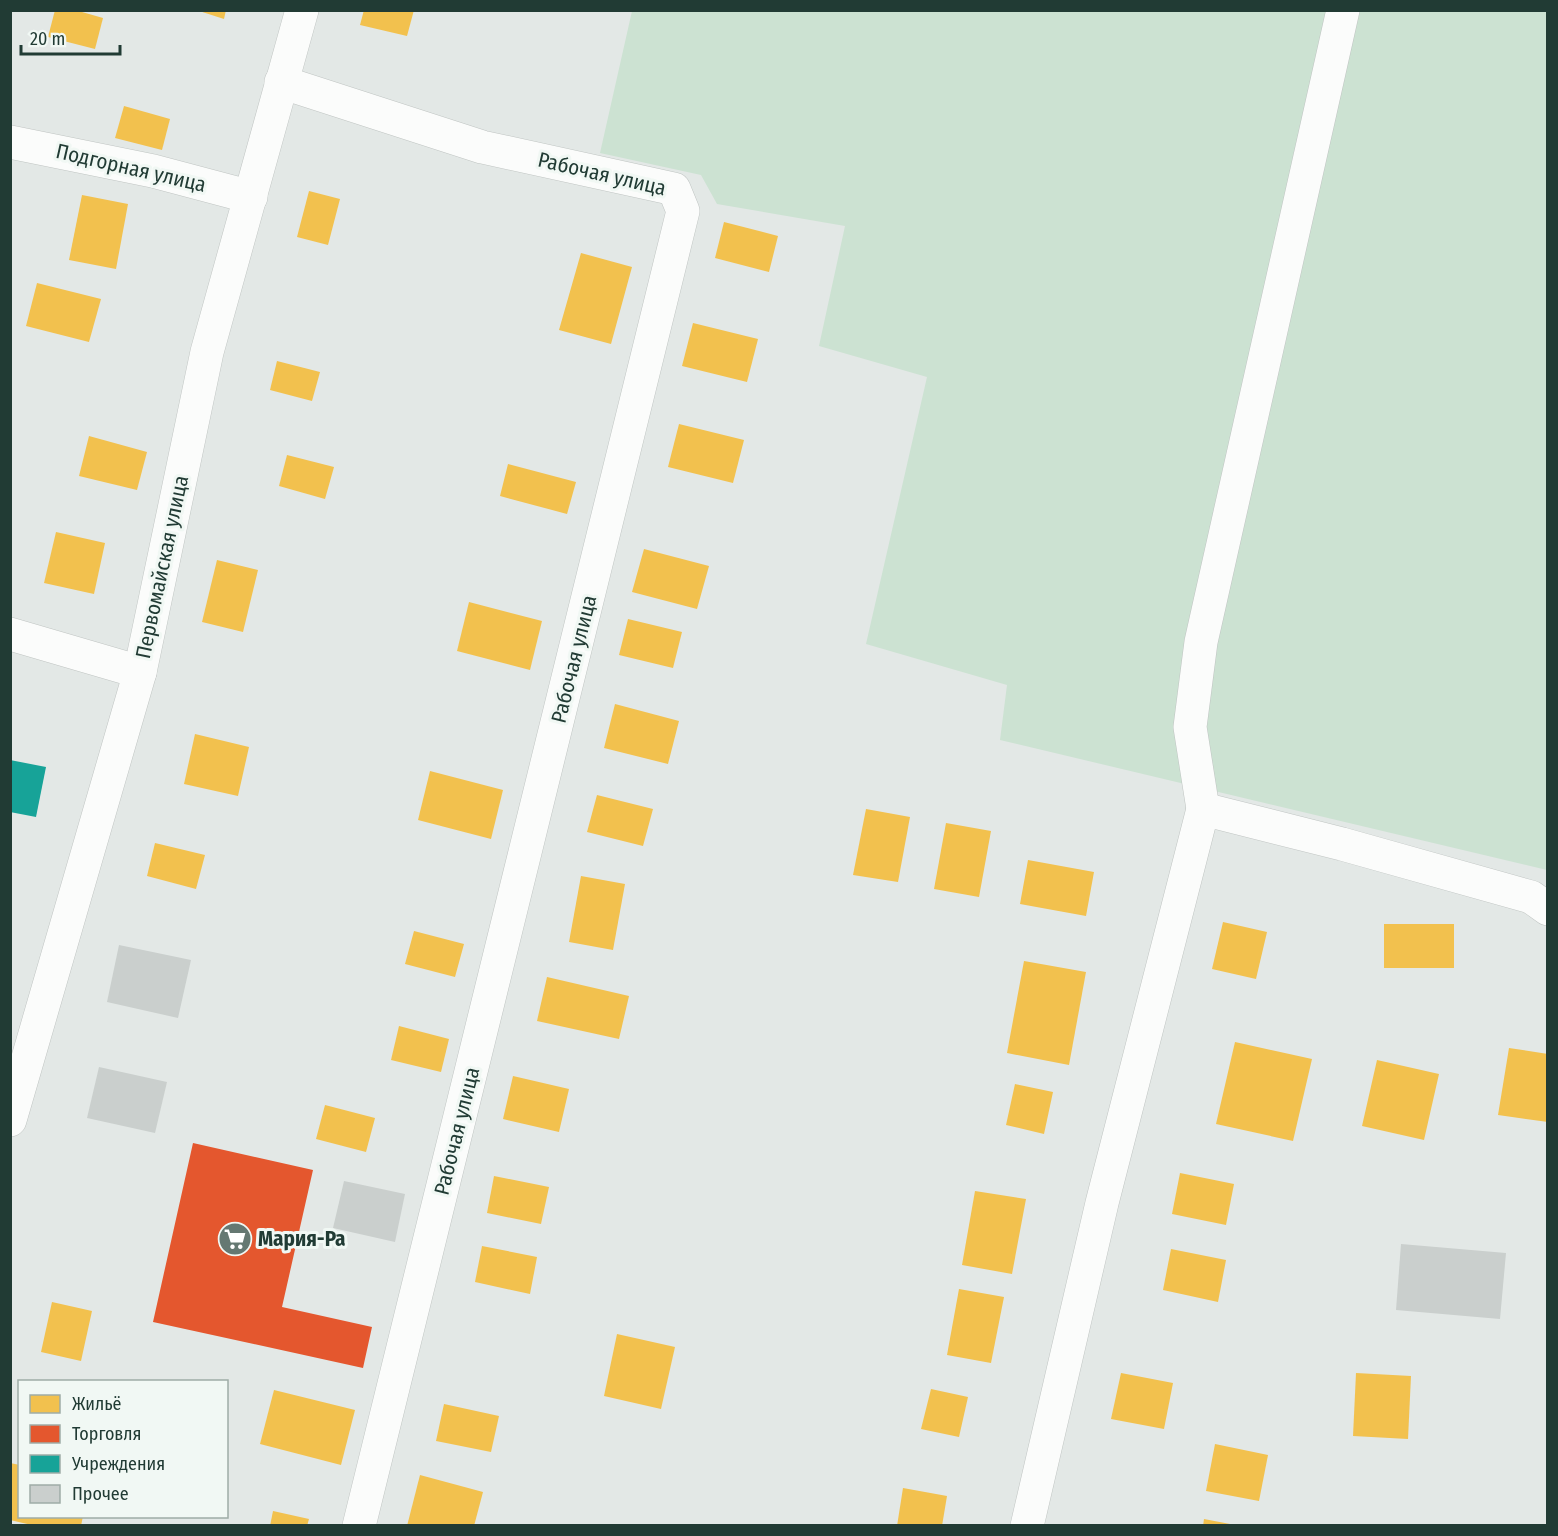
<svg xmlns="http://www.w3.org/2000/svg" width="1558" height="1536" font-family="'Fira Sans Condensed',sans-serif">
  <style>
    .green { fill: #cce2d2 }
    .homes { fill: #f2c14e }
    .shops { fill: #e4572e }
    .public { fill: #17a398 }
    .building { fill: #cacfcd }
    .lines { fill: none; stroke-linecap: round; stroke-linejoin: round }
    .minor-casing { stroke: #c0c5c3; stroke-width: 34 }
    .minor { stroke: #fbfcfb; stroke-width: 33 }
    .labels { text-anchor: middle; stroke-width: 6; stroke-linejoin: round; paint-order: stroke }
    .street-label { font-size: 21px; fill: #213b34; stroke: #f1f8f4 }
    .poi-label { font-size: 21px; font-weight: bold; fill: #213b34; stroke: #f1f8f4; text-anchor: start }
  </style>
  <rect width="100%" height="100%" fill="#e3e8e6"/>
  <polygon class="green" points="632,11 1547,11 1547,870 1000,740 1007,685 866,644 927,377 819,346 845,226 717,204 701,175 600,153"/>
  <g class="homes">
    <polygon points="55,10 75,10 103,18 95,49 48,37"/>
    <polygon points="196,10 226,10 224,19"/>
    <polygon points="364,10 414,10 407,36 360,25"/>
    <polygon points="124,106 170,119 162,150 115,138"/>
    <polygon points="309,191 340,199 328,245 297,237"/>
    <polygon points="82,195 128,204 116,269 69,260"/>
    <polygon points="724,222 778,236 769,272 715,258"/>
    <polygon points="581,253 632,267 611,344 559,330"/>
    <polygon points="37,283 101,299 89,342 26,326"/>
    <polygon points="693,323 758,339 747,382 682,366"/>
    <polygon points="277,361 320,372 312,401 270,390"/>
    <polygon points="679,424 744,440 733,483 668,467"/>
    <polygon points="89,436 147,452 137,490 79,476"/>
    <polygon points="287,455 334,467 325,499 279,486"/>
    <polygon points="508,464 576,482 567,514 500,496"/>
    <polygon points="56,532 105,543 94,594 44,583"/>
    <polygon points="644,549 709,566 697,609 632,592"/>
    <polygon points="217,560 258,570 243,632 202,622"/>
    <polygon points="469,602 542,621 530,670 457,651"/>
    <polygon points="628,619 682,632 673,668 619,655"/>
    <polygon points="615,704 679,721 668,764 604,748"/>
    <polygon points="195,734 249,747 238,796 184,784"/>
    <polygon points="430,771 503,790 491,839 418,820"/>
    <polygon points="597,795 653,809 643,846 587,832"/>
    <polygon points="866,809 910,817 898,882 853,875"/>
    <polygon points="946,823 991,831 979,897 934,889"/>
    <polygon points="155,843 205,855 196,889 147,876"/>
    <polygon points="1028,860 1094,872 1086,916 1020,904"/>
    <polygon points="581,876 625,884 613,950 569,942"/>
    <polygon points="1223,922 1267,932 1256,979 1212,969"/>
    <rect x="1384" y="924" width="70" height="44"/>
    <polygon points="414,931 464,944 455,977 405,964"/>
    <polygon points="1024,961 1086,972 1069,1065 1007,1053"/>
    <polygon points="547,977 629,996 619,1039 537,1021"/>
    <polygon points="399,1026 449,1039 441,1072 391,1060"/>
    <polygon points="1235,1042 1312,1059 1293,1141 1216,1124"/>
    <polygon points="1509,1048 1548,1054 1548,1122 1498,1115"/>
    <polygon points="1377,1060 1439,1074 1424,1140 1362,1126"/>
    <polygon points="513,1076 569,1089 559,1132 503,1119"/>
    <polygon points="1015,1084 1053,1092 1044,1134 1006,1125"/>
    <polygon points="325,1105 375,1118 366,1152 316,1139"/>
    <polygon points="1180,1173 1234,1184 1226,1225 1172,1214"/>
    <polygon points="494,1176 549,1187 541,1224 487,1213"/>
    <polygon points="975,1191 1026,1199 1012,1274 962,1265"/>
    <polygon points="482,1246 537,1257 530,1294 475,1282"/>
    <polygon points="1171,1249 1226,1260 1218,1302 1163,1290"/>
    <polygon points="959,1289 1004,1297 991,1363 947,1355"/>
    <polygon points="52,1302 92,1311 81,1361 41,1352"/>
    <polygon points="617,1334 675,1347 661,1409 604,1396"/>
    <polygon points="1121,1373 1173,1383 1164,1429 1111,1419"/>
    <polygon points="1356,1373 1411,1376 1408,1439 1353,1436"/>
    <polygon points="931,1389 968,1397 959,1437 921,1429"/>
    <polygon points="274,1390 355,1410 341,1465 260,1444"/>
    <polygon points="444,1404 499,1416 491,1452 436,1441"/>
    <polygon points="1215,1444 1268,1455 1259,1501 1206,1491"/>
    <polygon points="10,1463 20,1465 20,1516 83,1516 81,1526 36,1526 10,1520"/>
    <polygon points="420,1475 483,1492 474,1526 407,1526"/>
    <polygon points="903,1488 947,1496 942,1526 897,1526"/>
    <polygon points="273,1511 309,1519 307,1526 270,1526"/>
    <polygon points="1204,1519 1230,1524 1230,1526 1203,1526"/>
  </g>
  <polygon class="shops" points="193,1143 313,1170 282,1307 372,1327 363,1368 153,1322"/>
  <polygon class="public" points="10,760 46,767 36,817 10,812"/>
  <g class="building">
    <polygon points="119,945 191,960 178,1018 107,1002"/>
    <polygon points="99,1067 167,1082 155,1133 87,1118"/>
    <polygon points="344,1181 405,1194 395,1242 333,1228"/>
    <polygon points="1401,1244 1506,1253 1500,1319 1396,1310"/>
  </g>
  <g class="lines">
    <defs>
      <g id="minor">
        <polyline points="281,82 482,147 674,189 683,211 359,1526"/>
        <polyline points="10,142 153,171 251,197"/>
        <polyline points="10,634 140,672"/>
        <polyline points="1203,809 1190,727 1201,642 1343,10"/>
        <polyline points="10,1120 140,672 207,352 302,10"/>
        <polyline points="1027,1526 1102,1203 1203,809 1342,844 1531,897 1548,909"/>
      </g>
    </defs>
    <use href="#minor" class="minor-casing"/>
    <use href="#minor" class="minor"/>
  </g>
  <defs>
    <symbol id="supermarket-disc" viewBox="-11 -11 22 22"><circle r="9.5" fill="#657872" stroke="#f1f8f4"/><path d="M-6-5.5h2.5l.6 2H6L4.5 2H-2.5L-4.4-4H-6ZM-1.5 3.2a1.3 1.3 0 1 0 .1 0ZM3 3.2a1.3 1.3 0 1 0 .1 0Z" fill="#fff"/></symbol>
  </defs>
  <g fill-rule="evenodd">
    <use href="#supermarket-disc" x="216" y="1220" width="38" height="38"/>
  </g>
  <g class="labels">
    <g class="street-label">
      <text transform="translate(131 168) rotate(13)" y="7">Подгорная улица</text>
      <text transform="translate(602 174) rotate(13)" y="7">Рабочая улица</text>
      <text transform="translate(162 567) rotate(-78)" y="7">Первомайская улица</text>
      <text transform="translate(574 659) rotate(-76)" y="7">Рабочая улица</text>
      <text transform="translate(457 1131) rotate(-76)" y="7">Рабочая улица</text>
    </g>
    <g class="poi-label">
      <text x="258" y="1246">Мария-Ра</text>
    </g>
  </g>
  <rect width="1558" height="1536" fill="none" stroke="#213b34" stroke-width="24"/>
  <rect x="18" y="1380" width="210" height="138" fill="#f1f8f4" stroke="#9eaca7" stroke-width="1.5"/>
  <rect x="30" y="1395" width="30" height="18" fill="#f2c14e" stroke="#9eaca7" stroke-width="1.5"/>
  <text x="72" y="1410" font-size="18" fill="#213b34">Жильё</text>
  <rect x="30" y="1425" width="30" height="18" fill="#e4572e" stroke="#9eaca7" stroke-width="1.5"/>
  <text x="72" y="1440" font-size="18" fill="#213b34">Торговля</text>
  <rect x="30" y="1455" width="30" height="18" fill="#17a398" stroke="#9eaca7" stroke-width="1.5"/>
  <text x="72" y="1470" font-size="18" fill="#213b34">Учреждения</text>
  <rect x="30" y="1485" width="30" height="18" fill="#cacfcd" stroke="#9eaca7" stroke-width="1.5"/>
  <text x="72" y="1500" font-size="18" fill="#213b34">Прочее</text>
  <path d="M21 45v9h99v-9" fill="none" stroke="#213b34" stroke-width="3"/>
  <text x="30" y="45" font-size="18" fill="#213b34" stroke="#f1f8f4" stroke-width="4.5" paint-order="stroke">20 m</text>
</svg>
